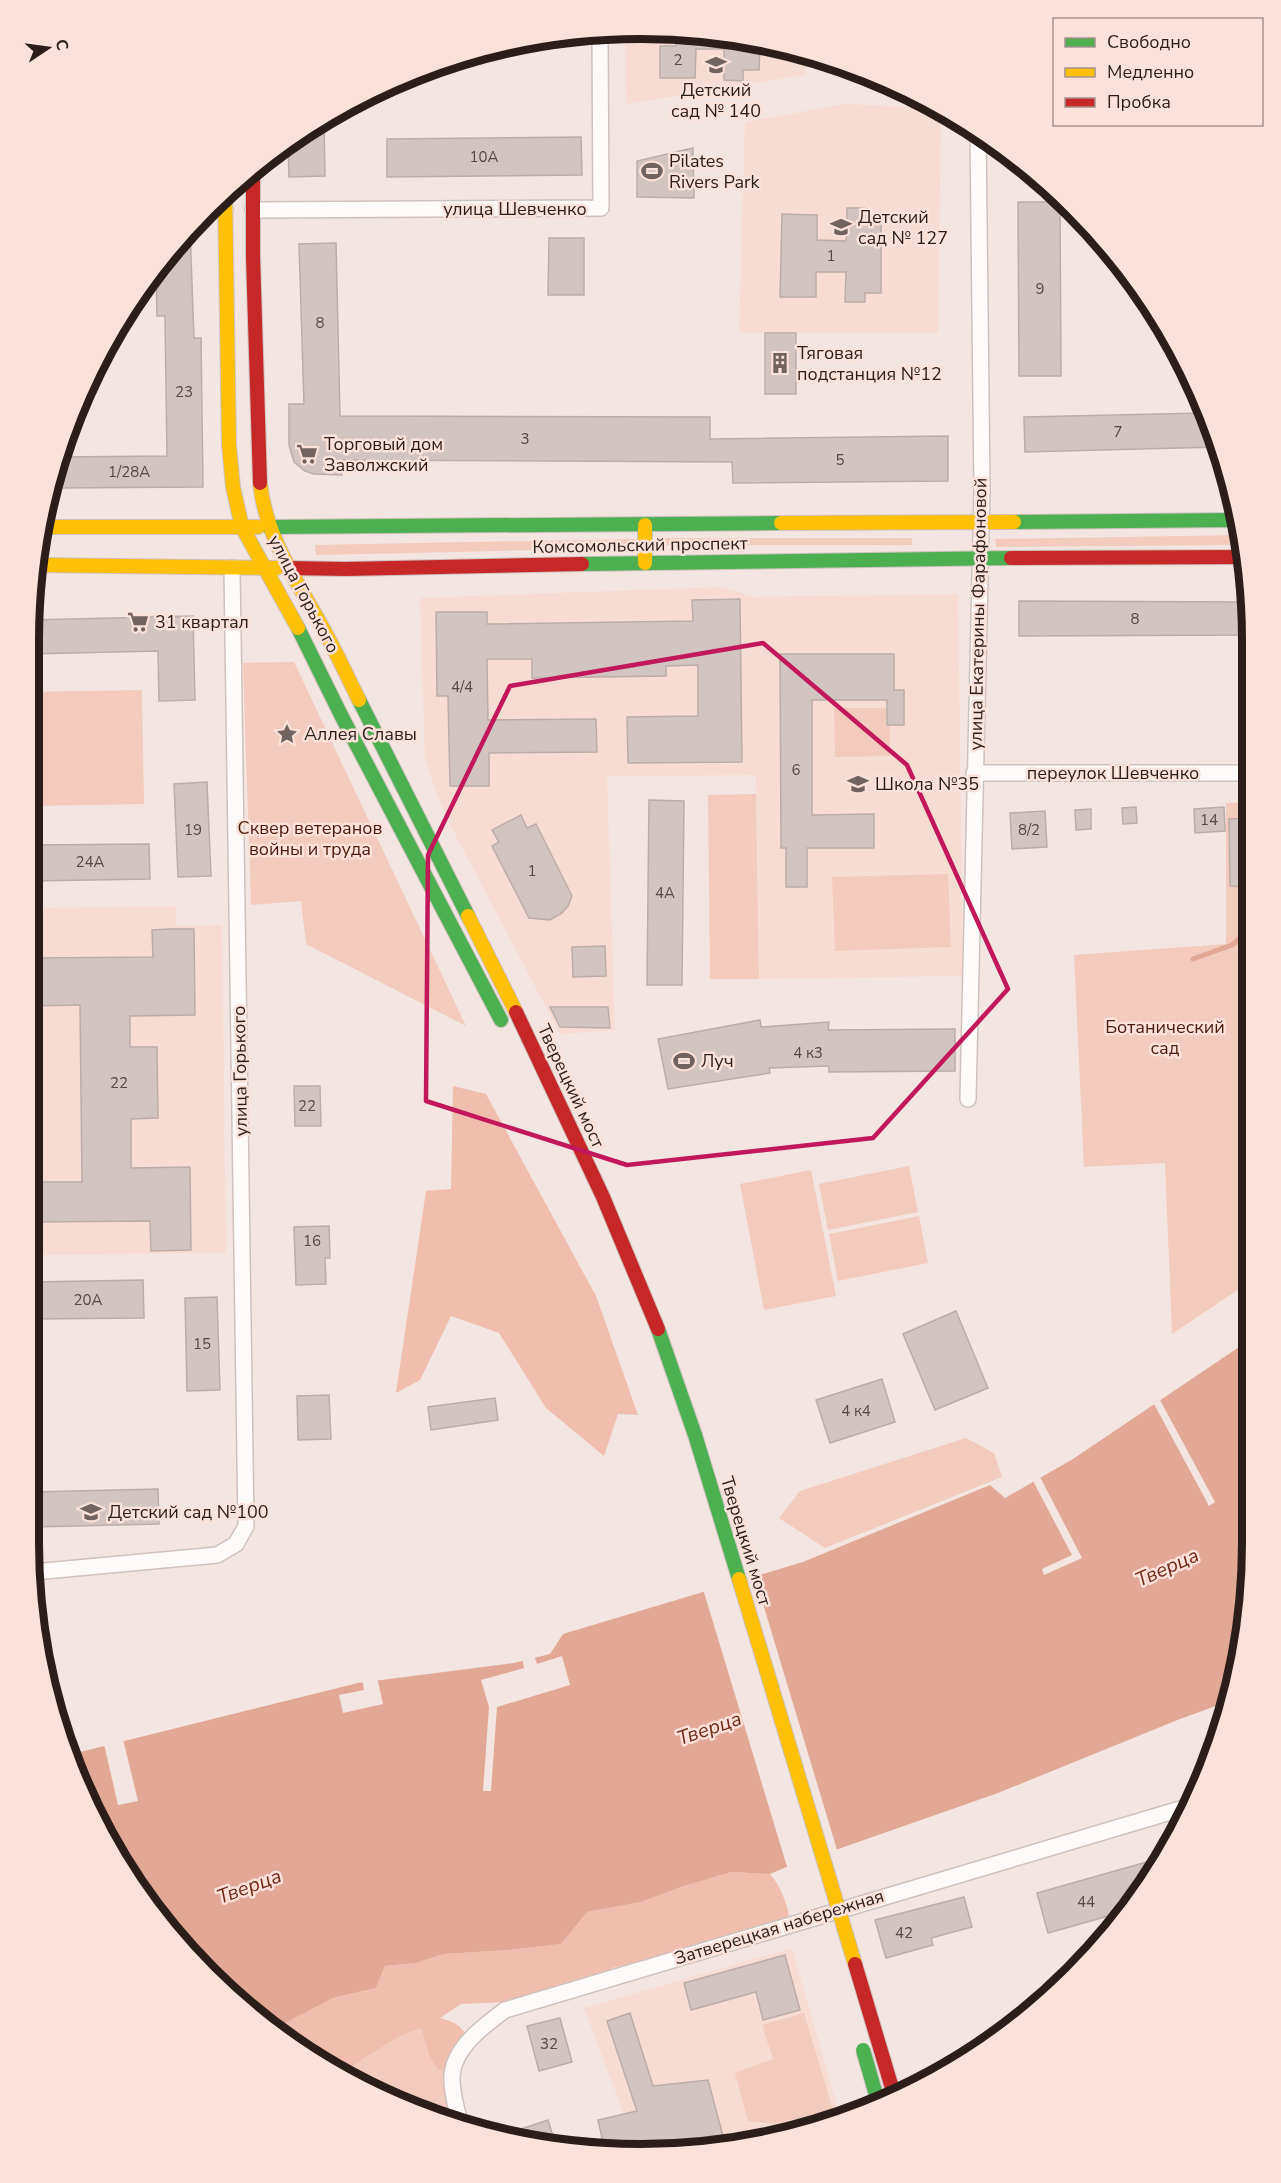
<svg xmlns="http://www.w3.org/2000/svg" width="1281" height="2183" font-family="'Nunito Sans',sans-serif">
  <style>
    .built { fill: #f7dcd4 }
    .green { fill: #f2cabe }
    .forest { fill: #f0bdae }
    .water { fill: #e3a795 }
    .pier { fill: #f3e5e1 }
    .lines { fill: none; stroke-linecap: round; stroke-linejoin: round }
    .stream { stroke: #e3a795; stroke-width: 5 }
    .building { fill: #d2c4c0; stroke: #bbadaa; stroke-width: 1.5 }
    .street-casing { stroke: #cfc1bd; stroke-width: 18 }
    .fast-casing { stroke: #cfc1bd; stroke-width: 16 }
    .slow-casing { stroke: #cfc1bd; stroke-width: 16 }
    .jam-casing { stroke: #cfc1bd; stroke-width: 16 }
    .street { stroke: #fdfbfa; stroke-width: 15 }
    .fast { stroke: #4caf50; stroke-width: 14 }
    .slow { stroke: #ffc107; stroke-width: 14 }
    .jam { stroke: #c62828; stroke-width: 14 }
    .fast-bridge-casing { stroke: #cfc1bd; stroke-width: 16; stroke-linecap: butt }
    .slow-bridge-casing { stroke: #cfc1bd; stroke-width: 16; stroke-linecap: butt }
    .jam-bridge-casing { stroke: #cfc1bd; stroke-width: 16; stroke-linecap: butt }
    .fast-bridge { stroke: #4caf50; stroke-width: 14 }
    .slow-bridge { stroke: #ffc107; stroke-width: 14 }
    .jam-bridge { stroke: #c62828; stroke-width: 14 }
    .marked { fill: none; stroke: #c2185b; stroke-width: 4.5; stroke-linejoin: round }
    .labels { text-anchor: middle; stroke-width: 5; stroke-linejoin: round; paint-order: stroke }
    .number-label { font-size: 15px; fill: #554743 }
    .poi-label { font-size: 18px; fill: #2b1d19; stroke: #fae1da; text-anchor: start }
    .street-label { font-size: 18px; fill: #2b1d19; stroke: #fae1da }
    .park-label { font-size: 18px; fill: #4d1b0c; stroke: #fae1da }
    .water-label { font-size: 20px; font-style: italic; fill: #702913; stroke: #fae1da }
    .rim { fill: none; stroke: #2b1d19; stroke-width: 8 }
  </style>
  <rect width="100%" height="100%" fill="#f3e5e1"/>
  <g class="built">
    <polygon points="641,29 760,40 806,54 806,75 626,104 625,30"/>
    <polygon points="845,104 936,108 941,110 938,333 739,333 745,122"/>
    <polygon points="721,587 753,597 958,594 963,976 759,979 756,775 607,776 615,1030 560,1034 446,817 425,761 420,598"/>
    <polygon points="176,906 176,926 222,925 226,1253 32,1255 31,908"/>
    <polygon points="792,1948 841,2120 721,2149 639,2154 584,2008"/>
  </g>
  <g class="green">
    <polygon points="1240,535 1242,545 996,547 995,539"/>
    <rect x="657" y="538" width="255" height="7"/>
    <polygon points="635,539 635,548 316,555 315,545"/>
    <polygon points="294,662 466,1026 306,944 301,901 251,905 243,663"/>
    <polygon points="142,690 144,804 31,806 30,692"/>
    <polygon points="834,708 890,708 890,756 835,757"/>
    <polygon points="756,794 759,979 710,979 708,795"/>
    <polygon points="1251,802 1251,1281 1172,1334 1165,1163 1084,1167 1074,955 1226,944 1226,803"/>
    <polygon points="948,874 951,947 835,951 832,877"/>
    <polygon points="909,1166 918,1212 828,1230 819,1184"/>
    <polygon points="811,1170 836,1296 764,1310 740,1184"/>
    <polygon points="919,1216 928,1263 838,1281 829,1234"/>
    <polygon points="966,1438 994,1453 1002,1477 825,1548 779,1518 800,1491"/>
    <polygon points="804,2013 833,2110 774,2124 748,2121 735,2073 773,2059 762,2025"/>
    <polygon points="421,2028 430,2058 447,2069 457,2125 444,2122 343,2072 398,2037"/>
  </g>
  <g class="forest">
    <polygon points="453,1086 486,1094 596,1296 638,1415 618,1414 604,1456 546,1408 499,1333 451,1316 420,1380 396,1393 426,1191 451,1189"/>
    <path d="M731,1872L770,1874C781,1887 785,1899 789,1915L778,1927L665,1957L612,1968L591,1984L504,2002L461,2004L440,2018C453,2022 461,2024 467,2037L451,2051L447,2069L439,2070L430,2058L421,2028L398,2037L343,2072L300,2051L274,2029L333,1998L376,1988L385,1966L416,1963L444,1954L510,1950L561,1944L587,1912L641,1902L681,1887Z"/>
  </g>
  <polygon class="water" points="1251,1339 1251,1583 1227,1702 1180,1719 998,1793 784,1868 770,1874 731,1872 681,1887 641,1902 587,1912 561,1944 510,1950 444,1954 416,1963 385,1966 376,1988 333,1998 274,2029 208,1975 155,1915 92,1813 68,1755 358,1683 514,1663 550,1654 563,1634 803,1562 990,1485 1005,1498 1073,1459"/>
  <g class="pier">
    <polygon points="1159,1398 1215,1502 1209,1506 1153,1402"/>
    <polygon points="1039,1475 1082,1558 1044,1575 1042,1569 1072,1555 1032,1479"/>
    <polygon points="754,1574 838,1853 788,1870 703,1589"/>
    <polygon points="534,1655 537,1664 562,1656 570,1685 497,1707 491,1791 483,1791 489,1707 481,1680 524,1668 522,1658"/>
    <polygon points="377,1677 383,1704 343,1713 339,1695 364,1690 362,1679"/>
    <polygon points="123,1739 138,1801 118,1805 104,1744"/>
  </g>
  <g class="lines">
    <polyline class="stream" points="1193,959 1232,945 1248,931 1251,932"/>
  </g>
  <g class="building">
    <polygon points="676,32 745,39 744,45 760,45 759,70 743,70 743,81 724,80 724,49 696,49 695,78 660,78 660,46 676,46"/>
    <polygon points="324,119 325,176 289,177 288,142 301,131"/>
    <polygon points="581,137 582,175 387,177 387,139"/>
    <polygon points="693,148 694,198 637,197 637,161"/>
    <polygon points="1018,202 1060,202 1061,376 1019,376"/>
    <polygon points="847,208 865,208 864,215 881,215 881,293 865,293 865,302 845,302 846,272 816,272 816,297 780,297 782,214 817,215 817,240 846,241"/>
    <polygon points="190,229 194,338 201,338 203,487 52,488 58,457 167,456 165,316 157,316 156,271"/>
    <polygon points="549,238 584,238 584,295 548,295"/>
    <polygon points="336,243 340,416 710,417 710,439 948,436 948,481 733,483 732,462 341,460 342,475 314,474 305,471 294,462 289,445 289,404 304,404 299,244"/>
    <rect x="765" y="333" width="31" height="61"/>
    <polygon points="1203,413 1217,447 1025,452 1024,417"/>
    <polygon points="740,599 742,762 628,763 627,717 698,716 698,665 666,666 666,676 532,678 532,659 487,659 488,720 596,719 597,752 489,753 489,786 450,786 448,696 437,696 436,612 487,612 487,624 693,621 692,600"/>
    <polygon points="1019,601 1251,602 1251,635 1019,636"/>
    <polygon points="193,616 195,700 159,701 158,651 30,654 30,620"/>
    <polygon points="780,654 894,654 894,690 904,690 904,725 887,725 887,700 812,700 812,815 874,814 874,848 807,848 807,887 786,887 786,848 781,848"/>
    <polygon points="207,782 211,876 178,877 174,784"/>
    <polygon points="649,800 684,801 682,985 647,985"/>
    <polygon points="1136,807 1137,823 1123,824 1122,808"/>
    <polygon points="1224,807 1225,831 1195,833 1194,809"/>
    <polygon points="1091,809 1091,829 1076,830 1075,810"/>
    <polygon points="1045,811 1047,847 1012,849 1010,813"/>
    <polygon points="521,815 527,828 536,824 572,896 568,906 562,913 550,920 529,918 492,846 499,842 492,830"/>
    <polygon points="1251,818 1248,887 1230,886 1229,819"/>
    <polygon points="149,844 150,879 31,881 31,845"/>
    <polygon points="169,929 194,929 195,1015 130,1016 130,1047 157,1047 158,1118 131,1119 131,1168 190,1167 191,1250 151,1251 150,1221 32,1222 32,1182 82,1182 80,1005 31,1006 31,958 153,957 152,930"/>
    <polygon points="605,946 606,976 573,977 572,947"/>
    <polygon points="550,1007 608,1007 610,1028 560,1027"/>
    <polygon points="760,1020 761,1027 829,1022 828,1030 955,1029 955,1071 829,1072 829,1066 769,1068 770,1073 668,1089 658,1039"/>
    <polygon points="294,1086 320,1086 321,1126 295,1126"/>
    <polygon points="329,1226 330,1258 325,1258 326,1284 296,1285 294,1227"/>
    <polygon points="143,1280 144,1318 33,1319 32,1282"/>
    <polygon points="217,1297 220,1390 187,1391 185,1298"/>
    <polygon points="956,1311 988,1388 935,1410 903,1334"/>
    <polygon points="882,1379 895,1422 830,1443 816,1400"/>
    <polygon points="329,1395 331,1439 298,1440 297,1396"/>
    <polygon points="495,1398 498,1420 431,1430 428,1407"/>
    <polygon points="158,1489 159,1524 33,1527 33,1492"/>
    <polygon points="1161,1858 1149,1883 1126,1911 1048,1933 1037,1893"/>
    <polygon points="964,1897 972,1927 931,1938 933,1945 886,1958 875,1920"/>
    <polygon points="785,1955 800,2010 763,2020 756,1992 691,2010 684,1983"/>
    <polygon points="630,2013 653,2086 708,2080 723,2136 686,2147 688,2151 651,2154 648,2144 614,2152 605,2151 598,2120 637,2111 607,2021"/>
    <polygon points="560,2018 572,2062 539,2071 527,2026"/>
    <polygon points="548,2120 556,2146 518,2142 515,2131"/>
  </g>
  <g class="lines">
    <defs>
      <g id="street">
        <polyline points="206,210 225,210"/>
        <polyline points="253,210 601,208 600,33"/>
        <polyline points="974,773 1251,773"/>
        <polyline points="968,1099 982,491 978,130"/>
        <polyline points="34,1572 217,1555 236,1544 246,1526 232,568"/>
        <path d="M461,2127C457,2110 451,2091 452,2075C455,2046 484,2026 505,2010L1187,1807"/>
      </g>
      <g id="fast">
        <polyline points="1014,522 1238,520"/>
        <polyline points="269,527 781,523"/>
        <polyline points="582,564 1011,558"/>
        <polyline points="298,628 342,717 501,1020"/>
        <polyline points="359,700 468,916"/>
      </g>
      <g id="slow">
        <polyline points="225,193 229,445 233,487 242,527 298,628"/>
        <path d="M260,483C266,540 300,585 326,634C338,656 348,678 359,700"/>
        <polyline points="781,523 1014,522"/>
        <polyline points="645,525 645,563"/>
        <polyline points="44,527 258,527"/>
        <polyline points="37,565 277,568"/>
        <polyline points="468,916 516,1012"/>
      </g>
      <g id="jam">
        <polyline points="253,171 253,256 260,483"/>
        <polyline points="1011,558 1244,557"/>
        <polyline points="288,568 346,569 582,564"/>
      </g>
    </defs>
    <use href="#street" class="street-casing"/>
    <use href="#fast" class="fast-casing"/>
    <use href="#slow" class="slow-casing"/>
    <use href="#jam" class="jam-casing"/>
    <use href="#street" class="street"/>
    <use href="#fast" class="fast"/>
    <use href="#slow" class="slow"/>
    <use href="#jam" class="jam"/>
    <defs>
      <g id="fast-bridge">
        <polyline points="658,1329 695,1435 739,1579"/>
        <polyline points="863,2050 879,2105"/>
      </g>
      <polyline id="slow-bridge" points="739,1579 855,1964"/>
      <g id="jam-bridge">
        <polyline points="516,1012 603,1197 658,1329"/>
        <polyline points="855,1964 895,2098"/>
      </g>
    </defs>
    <use href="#fast-bridge" class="fast-bridge-casing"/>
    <use href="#slow-bridge" class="slow-bridge-casing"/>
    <use href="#jam-bridge" class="jam-bridge-casing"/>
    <use href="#fast-bridge" class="fast-bridge"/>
    <use href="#slow-bridge" class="slow-bridge"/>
    <use href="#jam-bridge" class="jam-bridge"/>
  </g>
  <path class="marked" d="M763,643L907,765L1008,989L873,1138L627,1165L426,1101L428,855L510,686Z"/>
  <defs>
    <symbol id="school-bare" viewBox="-9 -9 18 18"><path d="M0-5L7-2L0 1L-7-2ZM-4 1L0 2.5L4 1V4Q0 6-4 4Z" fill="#71635f" stroke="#fae1da" stroke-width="2.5" paint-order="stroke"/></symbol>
    <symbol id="stadium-bare" viewBox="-9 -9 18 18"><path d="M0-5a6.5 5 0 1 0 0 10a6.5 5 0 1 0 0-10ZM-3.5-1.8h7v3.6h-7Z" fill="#71635f" stroke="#fae1da" stroke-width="2.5" paint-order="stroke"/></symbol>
    <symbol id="building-bare" viewBox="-9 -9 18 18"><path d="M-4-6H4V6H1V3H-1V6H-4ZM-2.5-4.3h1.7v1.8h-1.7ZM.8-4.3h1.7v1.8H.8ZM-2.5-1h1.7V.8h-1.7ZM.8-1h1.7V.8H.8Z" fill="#71635f" stroke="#fae1da" stroke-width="2.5" paint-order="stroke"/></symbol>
    <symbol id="supermarket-bare" viewBox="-9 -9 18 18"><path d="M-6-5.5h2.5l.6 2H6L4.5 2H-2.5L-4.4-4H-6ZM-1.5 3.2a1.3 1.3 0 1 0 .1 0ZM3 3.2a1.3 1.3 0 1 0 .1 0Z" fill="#71635f" stroke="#fae1da" stroke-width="2.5" paint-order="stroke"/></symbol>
    <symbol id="sight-bare" viewBox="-9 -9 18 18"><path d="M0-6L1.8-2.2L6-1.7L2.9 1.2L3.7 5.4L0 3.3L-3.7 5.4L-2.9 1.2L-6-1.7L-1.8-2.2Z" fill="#71635f" stroke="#fae1da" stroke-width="2.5" paint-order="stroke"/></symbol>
  </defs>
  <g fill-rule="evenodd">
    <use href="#school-bare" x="701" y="50" width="30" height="30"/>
    <use href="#stadium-bare" x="637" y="156" width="30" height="30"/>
    <use href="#school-bare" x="826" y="212" width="30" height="30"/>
    <use href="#building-bare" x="765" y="348" width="30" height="30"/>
    <use href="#supermarket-bare" x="292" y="439" width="30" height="30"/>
    <use href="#supermarket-bare" x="123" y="607" width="30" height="30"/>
    <use href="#sight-bare" x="272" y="719" width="30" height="30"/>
    <use href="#school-bare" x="843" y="769" width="30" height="30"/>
    <use href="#stadium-bare" x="669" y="1046" width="30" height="30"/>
    <use href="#school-bare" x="76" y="1497" width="30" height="30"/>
  </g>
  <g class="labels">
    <g class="number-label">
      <text x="678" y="65">2</text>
      <text x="484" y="162">10А</text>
      <text x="831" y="261">1</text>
      <text x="1040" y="294">9</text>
      <text x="320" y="328">8</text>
      <text x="184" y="397">23</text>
      <text x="1118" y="437">7</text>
      <text x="525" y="444">3</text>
      <text x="840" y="465">5</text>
      <text x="129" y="477">1/28А</text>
      <text x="1135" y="624">8</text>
      <text x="462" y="692">4/4</text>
      <text x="796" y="775">6</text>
      <text x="1209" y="825">14</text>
      <text x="193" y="835">19</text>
      <text x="1029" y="835">8/2</text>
      <text x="90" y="867">24А</text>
      <text x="532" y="876">1</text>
      <text x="665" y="898">4А</text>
      <text x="808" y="1058">4 к3</text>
      <text x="119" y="1088">22</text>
      <text x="307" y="1111">22</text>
      <text x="312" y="1246">16</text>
      <text x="88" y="1305">20А</text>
      <text x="202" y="1349">15</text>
      <text x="856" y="1416">4 к4</text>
      <text x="1086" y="1907">44</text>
      <text x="904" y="1938">42</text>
      <text x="549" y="2049">32</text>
    </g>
    <g class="poi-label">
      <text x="716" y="96" text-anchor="middle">Детский<tspan x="716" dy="21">сад № 140</tspan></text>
      <text x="669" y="167">Pilates<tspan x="669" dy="21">Rivers Park</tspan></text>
      <text x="858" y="223">Детский<tspan x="858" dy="21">сад № 127</tspan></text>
      <text x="797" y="359">Тяговая<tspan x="797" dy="21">подстанция №12</tspan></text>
      <text x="324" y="450">Торговый дом<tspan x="324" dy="21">Заволжский</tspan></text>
      <text x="155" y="628">31 квартал</text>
      <text x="304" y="740">Аллея Славы</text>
      <text x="875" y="790">Школа №35</text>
      <text x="701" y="1067">Луч</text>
      <text x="108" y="1518">Детский сад №100</text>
    </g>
    <g class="street-label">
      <text x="515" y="215">улица Шевченко</text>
      <text transform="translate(640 545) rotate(-1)" y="6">Комсомольский проспект</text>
      <text transform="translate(304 594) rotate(62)" y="6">улица Горького</text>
      <text transform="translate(978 614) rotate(-89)" y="6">улица Екатерины Фарафоновой</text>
      <text x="1113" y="779">переулок Шевченко</text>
      <text transform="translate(240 1071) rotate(-91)" y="6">улица Горького</text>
      <text transform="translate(571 1086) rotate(65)" y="6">Тверецкий мост</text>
      <text transform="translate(746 1541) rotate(73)" y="6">Тверецкий мост</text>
      <text transform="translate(779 1927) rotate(-17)" y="6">Затверецкая набережная</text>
    </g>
    <g class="park-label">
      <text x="310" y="834">Сквер ветеранов<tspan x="310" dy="21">войны и труда</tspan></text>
      <text x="1165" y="1033">Ботанический<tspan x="1165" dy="21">сад</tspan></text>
    </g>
    <g class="water-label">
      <text transform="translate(1167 1567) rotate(-24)" y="7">Тверца</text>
      <text transform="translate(709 1728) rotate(-19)" y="7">Тверца</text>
      <text transform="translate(249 1886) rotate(-20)" y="7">Тверца</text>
    </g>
  </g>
  <path d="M0 0H1281V2183H0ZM640 39H641A601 601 0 0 1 1242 640V1543A601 601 0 0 1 641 2144H640A601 601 0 0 1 39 1543V640A601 601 0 0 1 640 39Z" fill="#fae1da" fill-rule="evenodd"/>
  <path class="rim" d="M640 39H641A601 601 0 0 1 1242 640V1543A601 601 0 0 1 641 2144H640A601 601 0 0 1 39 1543V640A601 601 0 0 1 640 39Z"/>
  <rect x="1053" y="18" width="210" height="108" fill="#fae1da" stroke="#a7938d" stroke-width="1.5"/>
  <rect x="1065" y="38" width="30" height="9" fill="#4caf50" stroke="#a7938d" stroke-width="1.5"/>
  <text x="1107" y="48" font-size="18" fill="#2b1d19">Свободно</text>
  <rect x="1065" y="68" width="30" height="9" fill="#ffc107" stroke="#a7938d" stroke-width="1.5"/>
  <text x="1107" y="78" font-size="18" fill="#2b1d19">Медленно</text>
  <rect x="1065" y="98" width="30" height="9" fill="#c62828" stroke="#a7938d" stroke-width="1.5"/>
  <text x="1107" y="108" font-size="18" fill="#2b1d19">Пробка</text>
  <g transform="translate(48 48) rotate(77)" stroke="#fae1da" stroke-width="4.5" paint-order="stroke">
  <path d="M0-4.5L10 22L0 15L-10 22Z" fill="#2b1d19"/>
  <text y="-9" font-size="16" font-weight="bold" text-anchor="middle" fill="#2b1d19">С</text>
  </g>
</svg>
